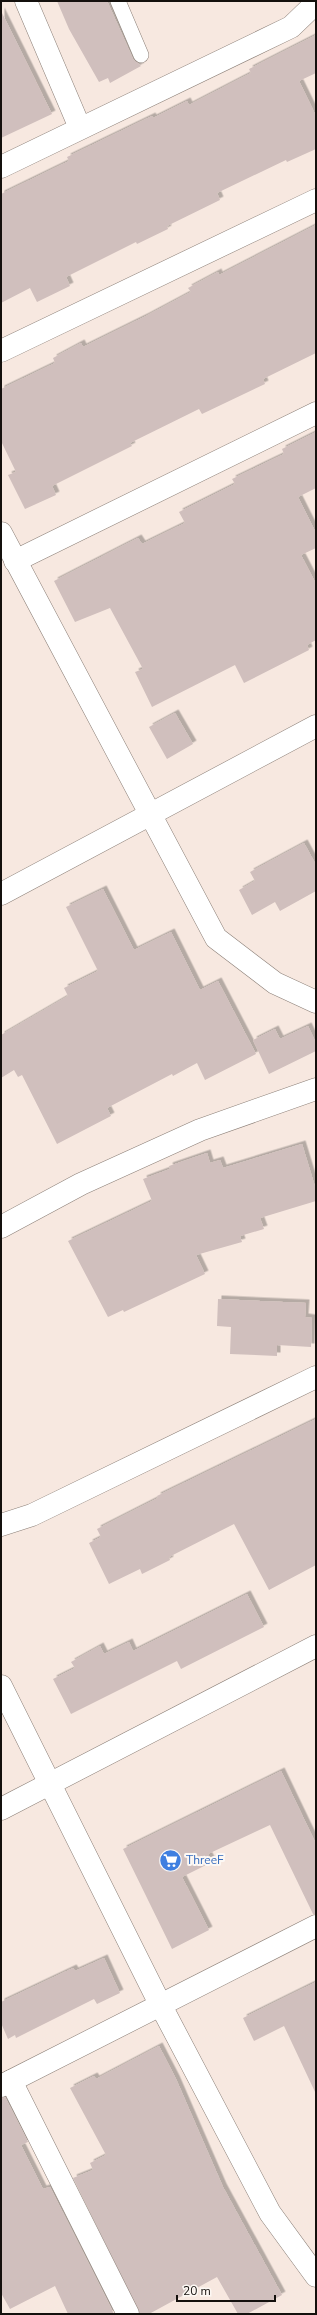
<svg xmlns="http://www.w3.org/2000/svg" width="317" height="2315" font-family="'Nunito Sans',sans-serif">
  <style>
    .building { fill: #d0bfbd; filter: url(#shadow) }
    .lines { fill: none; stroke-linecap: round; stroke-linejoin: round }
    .lane-casing { stroke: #8b7f77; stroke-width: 16 }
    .street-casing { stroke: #8b7f77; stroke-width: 23 }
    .secondary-casing { stroke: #8b7f77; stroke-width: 23 }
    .lane { stroke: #fff; stroke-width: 15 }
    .street { stroke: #fff; stroke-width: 22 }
    .secondary { stroke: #fff; stroke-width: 22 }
    .labels { text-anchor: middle; stroke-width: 4; stroke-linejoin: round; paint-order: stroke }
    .shop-label { font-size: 12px; fill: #366cbe; stroke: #fdf8f4; text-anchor: start }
  </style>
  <defs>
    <filter id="shadow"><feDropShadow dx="3.5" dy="-3.5" stdDeviation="0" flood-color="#0004"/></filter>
  </defs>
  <rect width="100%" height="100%" fill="#f7e8e0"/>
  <g class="building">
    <polygon points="57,1 107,1 133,59 141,66 110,83 108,78 99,82 69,29"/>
    <polygon points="1,11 52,114 1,138"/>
    <polygon points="316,35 316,73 299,81 316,116 316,149 287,162 286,160 217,193 220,200 167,226 168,229 137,244 136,242 66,277 70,286 37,302 30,288 1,303 1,194 69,161 67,157 152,116 153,118 187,101 189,105 251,73 249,69"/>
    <polygon points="316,225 316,353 263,379 265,384 202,414 199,409 130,443 132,446 52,486 56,495 25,509 8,475 16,472 1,441 1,389 55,363 53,358 81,343 83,347 146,316 191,292 188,288 218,272 219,275"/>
    <polygon points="316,432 316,488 298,497 316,533 316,548 301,555 316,584 316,640 307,645 309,650 244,683 235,665 152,707 135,672 143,669 110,608 75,622 54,581 138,538 142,544 185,523 179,512 235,484 232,479 284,454 282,449"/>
    <polygon points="175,713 193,744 167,759 149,727"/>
    <polygon points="304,843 316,865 316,891 280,911 275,902 252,915 239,890 255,881 250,872"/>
    <polygon points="103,889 134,950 171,932 200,990 218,981 256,1054 205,1080 197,1063 173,1076 172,1074 107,1108 111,1116 57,1144 22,1075 18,1077 14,1070 1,1078 1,1035 68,996 64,988 98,971 66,907"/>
    <polygon points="308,1026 316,1043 316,1051 269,1074 253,1040 275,1029 280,1039"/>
    <polygon points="302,1144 316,1190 316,1201 260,1218 264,1229 240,1236 242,1242 196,1255 205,1274 124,1312 123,1310 108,1317 68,1241 152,1201 143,1179 170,1169 169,1166 207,1153 210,1163 220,1160 223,1168"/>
    <polygon points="218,1299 306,1303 305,1317 312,1318 311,1347 277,1345 277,1356 230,1354 231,1327 217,1326"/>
    <polygon points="316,1419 316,1565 269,1590 234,1524 169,1557 170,1560 142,1574 140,1569 109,1584 89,1543 101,1537 97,1529 158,1498 157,1496"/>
    <polygon points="247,1594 264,1627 181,1669 177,1661 71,1714 53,1679 75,1668 71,1662 100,1646 104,1654 129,1642 133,1651"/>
    <polygon points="281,1771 316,1844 316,1914 313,1914 270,1825 208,1854 212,1862 182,1877 209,1930 172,1949 123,1849"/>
    <polygon points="104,1958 120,1993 97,2004 94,1999 16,2038 15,2035 8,2039 1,2023 1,2002 73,1968 75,1971"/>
    <polygon points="316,1982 316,2094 284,2026 254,2041 243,2018"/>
    <polygon points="159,2046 176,2079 223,2187 282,2295 247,2314 238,2314 217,2277 149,2314 140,2314 73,2178 93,2170 90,2163 106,2155 70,2088 94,2076 96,2079"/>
    <polygon points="5,2097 28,2142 21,2145 43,2189 50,2187 114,2314 68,2314 55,2286 10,2309 1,2293 1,2098"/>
  </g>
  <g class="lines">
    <defs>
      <polyline id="lane" points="118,1 141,55"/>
      <g id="street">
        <polyline points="26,1 80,128"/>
        <polyline points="1,167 291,27 316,3"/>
        <polyline points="1,351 316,200"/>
        <polyline points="1,533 216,938 275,983 316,1002"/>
        <polyline points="15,561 316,413"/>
        <polyline points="1,1227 81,1184 200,1130 316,1089"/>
        <polyline points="1,1525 32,1515 316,1377"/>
        <polyline points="11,2081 128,2314"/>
        <polyline points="1,2086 316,1926"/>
      </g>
      <g id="secondary">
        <polyline points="1,894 316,726"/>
        <polyline points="1,1686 160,2004 270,2213 316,2276"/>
        <polyline points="1,1809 316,1646"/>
      </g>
    </defs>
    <use href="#lane" class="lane-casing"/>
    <use href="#street" class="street-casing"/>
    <use href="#secondary" class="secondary-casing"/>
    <use href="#lane" class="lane"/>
    <use href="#street" class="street"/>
    <use href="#secondary" class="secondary"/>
  </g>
  <defs>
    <symbol id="supermarket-disc" viewBox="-11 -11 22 22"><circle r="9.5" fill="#3f7fe0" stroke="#fdf8f4"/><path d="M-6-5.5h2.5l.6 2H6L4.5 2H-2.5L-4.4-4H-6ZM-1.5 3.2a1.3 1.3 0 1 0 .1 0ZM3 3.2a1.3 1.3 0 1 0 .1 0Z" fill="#fff"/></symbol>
  </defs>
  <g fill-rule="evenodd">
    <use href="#supermarket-disc" x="158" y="1848" width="25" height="25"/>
  </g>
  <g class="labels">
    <g class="shop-label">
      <text x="186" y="1864">ThreeF</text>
    </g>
  </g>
  <rect width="317" height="2315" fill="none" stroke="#14100d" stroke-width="4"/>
  <path d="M177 2295v6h98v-6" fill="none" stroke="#14100d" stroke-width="2"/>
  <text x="183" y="2295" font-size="12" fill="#14100d" stroke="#fdf8f4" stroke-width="3" paint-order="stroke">20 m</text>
</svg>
